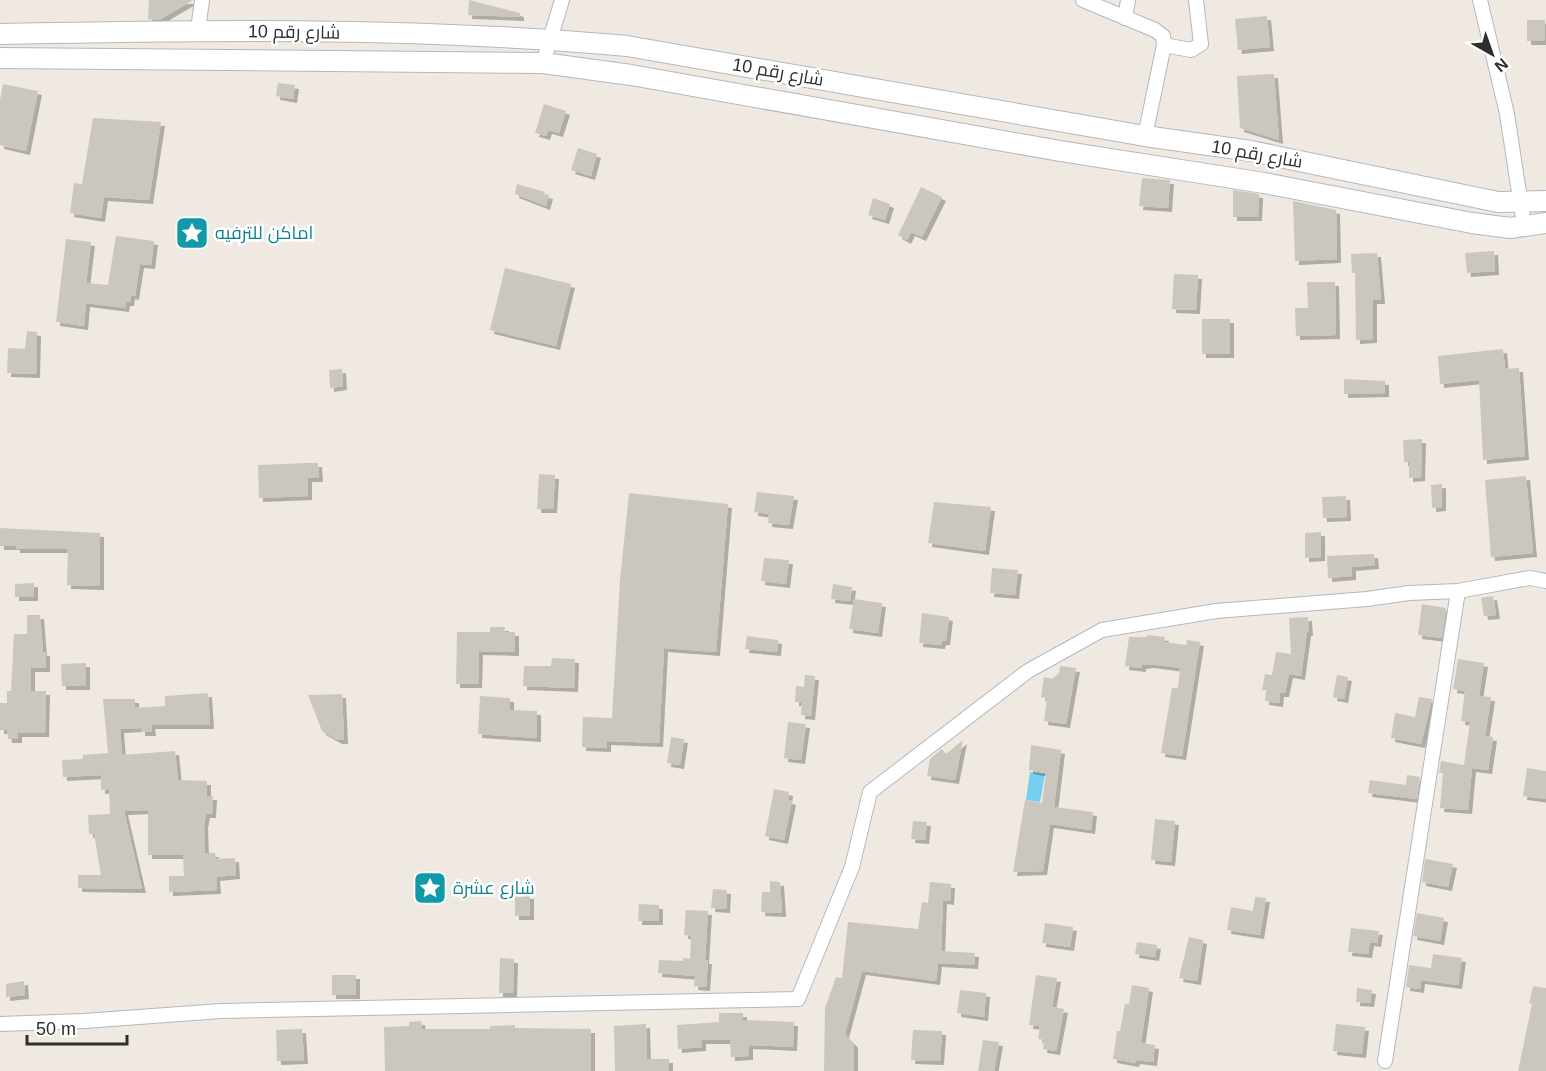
<svg xmlns="http://www.w3.org/2000/svg" width="1546" height="1071" font-family="Arial,Cairo,sans-serif">
  <style>
    .water { fill: #75cff0 }
    .building { fill: #cbc7bf; filter: url(#shadow) }
    .lines { fill: none; stroke-linecap: round; stroke-linejoin: round }
    .minor-casing { stroke: #b4b7c1; stroke-width: 16 }
    .secondary-casing { stroke: #b4b7c1; stroke-width: 22 }
    .minor { stroke: #fff; stroke-width: 14 }
    .secondary { stroke: #fff; stroke-width: 20 }
    .labels { text-anchor: middle; stroke-width: 5; stroke-linejoin: round; paint-order: stroke }
    .street-label { font-size: 18px; fill: #2e2e2e; stroke: #fff }
    .culture-label { font-size: 18px; fill: #0d838f; stroke: #fff; text-anchor: start }
  </style>
  <defs>
    <filter id="shadow"><feDropShadow dx="4" dy="4" stdDeviation="0" flood-color="#0004"/></filter>
  </defs>
  <rect width="100%" height="100%" fill="#efe9e1"/>
  <polygon class="water" points="1030,772 1045,774 1040,802 1026,800"/>
  <g class="building">
    <polygon points="149,0 193,0 159,20 154,20 148,19"/>
    <polygon points="469,0 520,13 520,17 468,15"/>
    <polygon points="1267,16 1270,47 1238,50 1235,19"/>
    <rect x="1527" y="20" width="18" height="21"/>
    <polygon points="1274,74 1279,140 1240,128 1237,76"/>
    <polygon points="278,83 295,85 293,99 276,96"/>
    <polygon points="3,84 38,91 26,151 0,145 0,100"/>
    <polygon points="544,104 566,111 559,133 548,130 546,136 535,133"/>
    <polygon points="93,118 161,122 149,200 104,197 101,218 70,213 74,183 82,184"/>
    <polygon points="578,148 597,154 591,176 571,170"/>
    <polygon points="1142,178 1170,180 1168,208 1139,206"/>
    <polygon points="517,184 545,192 544,194 549,195 546,206 515,194"/>
    <polygon points="921,187 942,197 922,237 911,232 907,240 898,235"/>
    <polygon points="1233,190 1259,194 1258,217 1233,217"/>
    <polygon points="873,198 890,204 885,220 868,215"/>
    <polygon points="1293,201 1336,210 1337,259 1295,261"/>
    <polygon points="116,236 154,241 151,265 140,264 135,296 131,295 130,302 126,302 125,308 86,303 84,326 56,322 66,239 91,242 86,283 108,285"/>
    <polygon points="1494,251 1495,271 1467,273 1465,253"/>
    <polygon points="1377,253 1381,300 1373,300 1373,339 1356,340 1355,273 1352,273 1351,254"/>
    <polygon points="505,268 571,284 556,346 490,330"/>
    <polygon points="1174,274 1198,275 1196,310 1172,309"/>
    <polygon points="1307,282 1335,282 1336,335 1296,336 1295,308 1308,308"/>
    <rect x="1202" y="319" width="28" height="35"/>
    <polygon points="27,331 37,332 36,374 7,373 8,348 25,349"/>
    <polygon points="1503,349 1505,369 1519,368 1525,456 1483,460 1479,380 1440,384 1438,356"/>
    <polygon points="342,369 343,386 330,388 329,370"/>
    <polygon points="1344,379 1385,381 1385,393 1344,394"/>
    <polygon points="1422,439 1421,477 1409,478 1409,462 1404,462 1403,440"/>
    <polygon points="307,463 318,463 319,478 308,478 308,496 259,498 258,465"/>
    <polygon points="539,474 555,475 553,509 537,509"/>
    <polygon points="1526,476 1533,553 1491,557 1485,480"/>
    <polygon points="1442,484 1442,507 1432,508 1431,485"/>
    <polygon points="757,492 794,496 789,525 768,523 769,514 754,512"/>
    <polygon points="629,493 728,504 716,652 664,648 659,743 607,741 607,748 582,747 583,717 612,718 620,580"/>
    <polygon points="1346,496 1347,517 1323,518 1322,497"/>
    <polygon points="934,502 991,507 985,551 928,543"/>
    <polygon points="0,528 100,533 100,586 67,585 68,549 16,549 16,546 0,546"/>
    <polygon points="1321,532 1321,557 1305,558 1305,533"/>
    <polygon points="1374,554 1375,565 1352,567 1352,576 1328,578 1327,556"/>
    <polygon points="764,558 789,560 786,584 761,581"/>
    <polygon points="992,568 1018,570 1015,595 990,593"/>
    <polygon points="34,583 34,597 15,597 15,584"/>
    <polygon points="833,584 852,587 850,601 831,599"/>
    <polygon points="1493,596 1496,615 1484,616 1481,598"/>
    <polygon points="854,599 882,603 878,633 849,629"/>
    <polygon points="1422,604 1446,608 1442,638 1418,635"/>
    <polygon points="922,613 949,617 946,641 942,641 941,645 919,643"/>
    <polygon points="27,615 40,615 43,652 46,652 46,668 31,668 31,691 46,691 45,733 18,733 18,739 8,739 7,730 0,730 0,703 7,703 7,691 11,691 14,634 27,634"/>
    <polygon points="1308,617 1309,632 1307,632 1301,676 1289,674 1285,693 1280,693 1279,703 1265,701 1266,690 1262,690 1265,674 1272,675 1276,652 1291,654 1289,618"/>
    <polygon points="490,627 505,627 504,632 515,632 515,652 479,651 478,684 456,684 457,632 490,632"/>
    <polygon points="1148,635 1165,637 1164,642 1186,645 1187,640 1200,642 1182,756 1161,753 1172,688 1178,688 1180,668 1150,664 1142,665 1142,668 1125,666 1129,637 1147,637"/>
    <polygon points="747,636 778,640 777,652 745,649"/>
    <polygon points="552,658 575,659 574,688 523,686 524,666 551,666"/>
    <polygon points="1458,659 1484,663 1479,696 1491,697 1485,736 1493,737 1488,770 1472,768 1468,810 1440,808 1443,773 1439,773 1441,761 1464,765 1470,722 1461,721 1465,691 1453,689"/>
    <polygon points="86,663 86,686 62,686 61,664"/>
    <polygon points="1060,666 1076,668 1066,724 1044,721 1047,698 1041,697 1044,677 1052,679 1059,673"/>
    <polygon points="805,675 815,676 811,716 801,715 802,702 795,702 796,686 804,687"/>
    <polygon points="1337,675 1348,677 1344,699 1333,697"/>
    <polygon points="208,693 210,725 151,725 152,732 141,732 141,728 120,729 122,755 175,751 178,780 207,781 207,796 213,796 212,814 206,814 204,824 205,853 215,853 216,859 235,858 236,875 216,877 217,890 169,892 169,876 184,876 183,855 148,855 148,810 124,811 142,889 78,888 78,875 101,875 94,834 89,834 88,815 110,814 109,789 101,790 101,775 63,777 62,760 83,759 83,755 108,753 103,699 135,699 135,708 165,706 165,696"/>
    <polygon points="342,694 344,740 338,740 322,731 308,695"/>
    <polygon points="480,696 510,698 510,710 537,711 537,738 478,734"/>
    <polygon points="1419,697 1432,699 1421,744 1391,738 1395,713 1415,717"/>
    <polygon points="788,722 806,724 801,760 784,758"/>
    <polygon points="671,737 684,739 680,765 667,763"/>
    <polygon points="963,740 955,780 927,776 930,759 942,749 946,754"/>
    <polygon points="1031,745 1061,750 1054,807 1093,812 1091,830 1050,824 1043,871 1013,872 1025,800 1042,803 1046,773 1029,770"/>
    <polygon points="1527,768 1546,771 1546,799 1523,796"/>
    <polygon points="1407,775 1420,777 1417,799 1368,793 1370,780 1406,785"/>
    <polygon points="774,789 789,792 788,800 792,801 784,840 765,836"/>
    <polygon points="1155,819 1175,821 1171,862 1151,860"/>
    <polygon points="913,821 927,822 925,840 911,839"/>
    <polygon points="1425,859 1453,864 1448,887 1422,882"/>
    <polygon points="770,881 780,882 782,913 761,912 762,892 770,892"/>
    <polygon points="930,882 951,884 950,901 943,900 941,951 975,953 974,965 938,963 936,981 862,971 845,1034 854,1044 854,1071 824,1071 825,1008 836,977 842,978 848,922 918,929 922,902 928,903"/>
    <polygon points="713,889 727,890 726,909 711,908"/>
    <rect x="515" y="895" width="15" height="21"/>
    <polygon points="1255,897 1266,898 1260,935 1227,930 1231,907 1253,911"/>
    <polygon points="639,904 659,905 659,921 638,921"/>
    <polygon points="686,910 708,911 705,960 708,960 706,987 694,986 695,976 658,973 659,960 683,961 683,958 690,959 691,936 684,935"/>
    <polygon points="1417,913 1444,918 1440,941 1413,936"/>
    <polygon points="1045,923 1073,927 1070,947 1042,943"/>
    <polygon points="1351,928 1379,931 1377,943 1370,942 1368,954 1348,952"/>
    <polygon points="1189,937 1203,940 1197,981 1179,978"/>
    <polygon points="1137,942 1157,945 1155,957 1135,954"/>
    <polygon points="1433,954 1462,958 1458,985 1421,980 1420,989 1406,987 1409,965 1431,968"/>
    <polygon points="500,958 514,959 513,993 499,993"/>
    <rect x="332" y="975" width="24" height="20"/>
    <polygon points="1036,975 1057,978 1052,1007 1064,1009 1056,1051 1043,1049 1044,1040 1038,1039 1040,1026 1029,1025"/>
    <polygon points="24,981 25,995 6,997 6,984"/>
    <polygon points="1132,985 1149,988 1141,1043 1155,1045 1153,1062 1136,1060 1135,1063 1113,1059 1117,1031 1120,1031 1125,1004 1129,1004"/>
    <polygon points="1533,986 1546,988 1546,1071 1518,1071 1532,1004 1529,1003"/>
    <polygon points="1357,988 1372,990 1370,1003 1356,1002"/>
    <polygon points="960,990 986,993 984,1017 957,1013"/>
    <polygon points="719,1013 743,1013 743,1020 794,1022 793,1047 749,1045 749,1056 731,1057 730,1040 702,1040 702,1047 678,1049 677,1025 719,1022"/>
    <polygon points="421,1021 422,1029 490,1029 490,1026 515,1025 515,1028 591,1029 591,1071 385,1071 384,1027 409,1026 409,1022"/>
    <polygon points="646,1024 647,1059 669,1059 669,1071 615,1071 614,1026"/>
    <polygon points="1336,1024 1365,1027 1362,1054 1333,1051"/>
    <polygon points="302,1029 304,1060 277,1061 276,1030"/>
    <polygon points="913,1030 942,1031 940,1061 911,1060"/>
    <polygon points="983,1040 999,1042 994,1071 978,1071"/>
  </g>
  <g class="lines">
    <defs>
      <g id="minor">
        <polyline points="1083,0 1155,30 1163,36 1164,45 1145,136"/>
        <polyline points="1480,0 1507,114 1524,225"/>
        <polyline points="1125,18 1128,0"/>
        <polyline points="198,30 202,0"/>
        <polyline points="1164,45 1191,50 1201,44 1196,0"/>
        <polyline points="543,63 562,0"/>
        <polyline points="0,1024 84,1021 221,1011 798,999 852,867 870,792 1028,671 1102,630 1216,611 1367,599 1409,593 1458,591 1530,578 1546,581"/>
        <polyline points="1385,1061 1458,591"/>
      </g>
      <g id="secondary">
        <path d="M0,34C209,30 419,27 627,46L1145,136L1251,151L1498,202L1546,201"/>
        <polyline points="0,58 543,63 631,75 1060,151 1264,183 1472,223 1510,228 1546,223"/>
      </g>
    </defs>
    <use href="#minor" class="minor-casing"/>
    <use href="#secondary" class="secondary-casing"/>
    <use href="#minor" class="minor"/>
    <use href="#secondary" class="secondary"/>
  </g>
  <defs>
    <symbol id="sight-square" viewBox="-11 -11 22 22"><rect x="-9" y="-9" width="18" height="18" rx="4" fill="#0f9aa8" stroke="#fff"/><path d="M0-6L1.8-2.2L6-1.7L2.9 1.2L3.7 5.4L0 3.3L-3.7 5.4L-2.9 1.2L-6-1.7L-1.8-2.2Z" fill="#fff"/></symbol>
  </defs>
  <g fill-rule="evenodd">
    <use href="#sight-square" x="173" y="214" width="38" height="38"/>
    <use href="#sight-square" x="411" y="869" width="38" height="38"/>
  </g>
  <g class="labels">
    <g class="street-label">
      <text transform="translate(294 32) rotate(1)" y="6">شارع رقم 10</text>
      <text transform="translate(778 72) rotate(10)" y="6">شارع رقم 10</text>
      <text transform="translate(1257 154) rotate(10)" y="6">شارع رقم 10</text>
    </g>
    <g class="culture-label">
      <text x="215" y="239">اماكن للترفيه</text>
      <text x="453" y="894">شارع عشرة</text>
    </g>
  </g>
  <g transform="translate(1492 54) rotate(140)" stroke="#ffffff" stroke-width="4.5" paint-order="stroke">
  <path d="M0-4.5L10 22L0 15L-10 22Z" fill="#2e2e2e"/>
  <text y="-9" font-size="16" font-weight="bold" text-anchor="middle" fill="#2e2e2e">N</text>
  </g>
  <path d="M27 1035v9h100v-9" fill="none" stroke="#2e2e2e" stroke-width="3"/>
  <text x="36" y="1035" font-size="18" fill="#2e2e2e" stroke="#ffffff" stroke-width="4.5" paint-order="stroke">50 m</text>
</svg>
